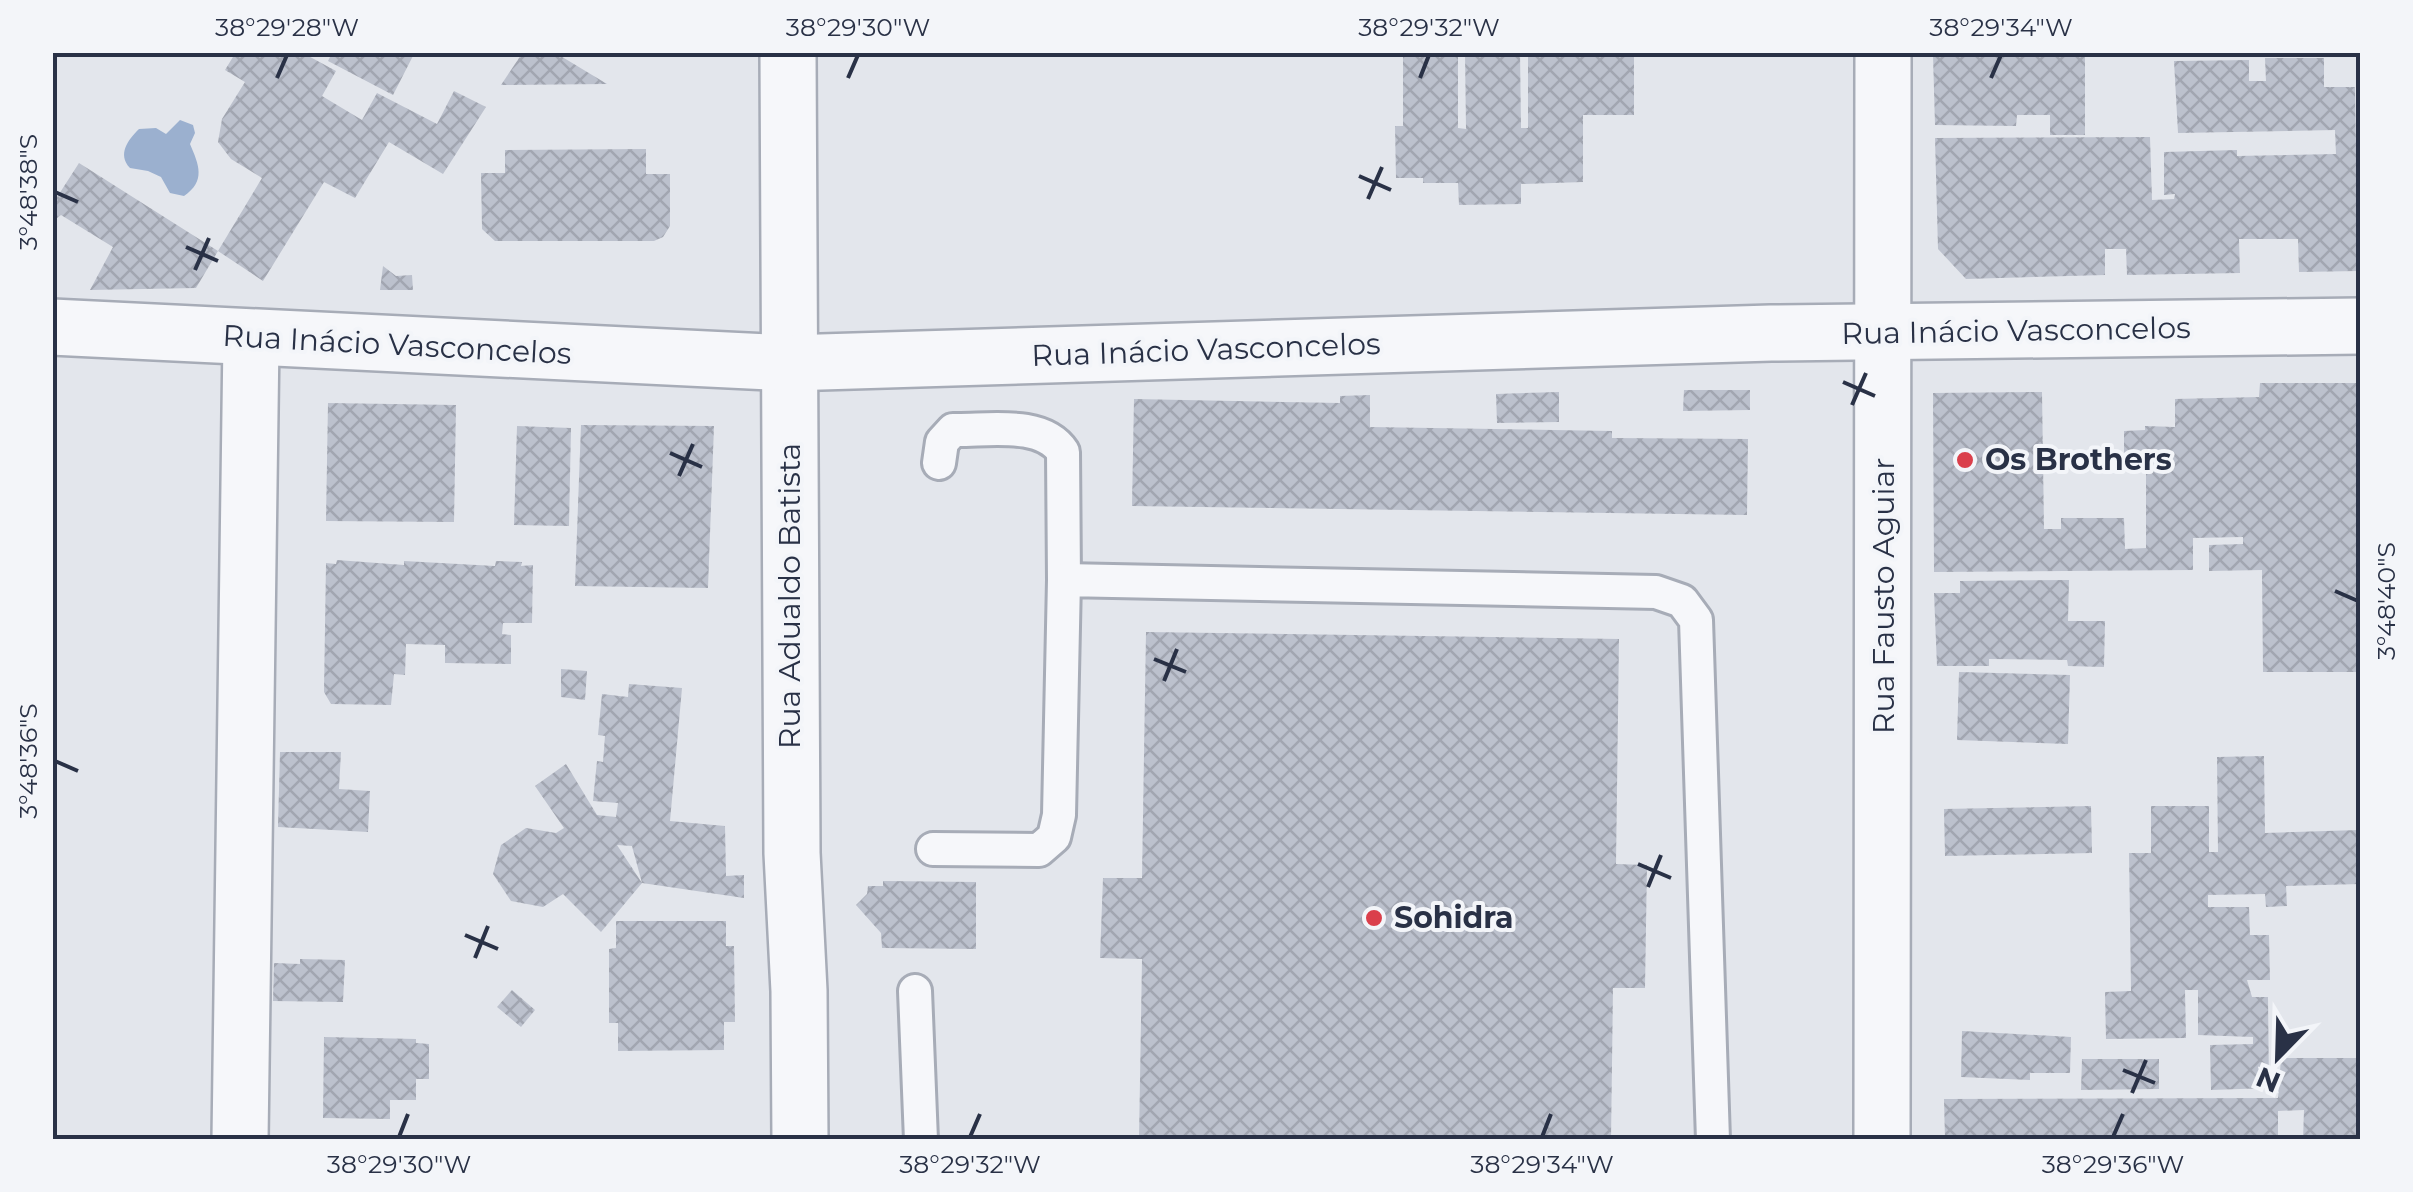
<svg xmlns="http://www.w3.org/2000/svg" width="2413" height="1192" font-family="Montserrat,sans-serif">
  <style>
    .water { fill: #9bb0cf }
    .building { fill: url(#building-cross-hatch) }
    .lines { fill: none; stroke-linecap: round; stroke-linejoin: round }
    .lane-casing { stroke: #a7acb7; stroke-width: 38 }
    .street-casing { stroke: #a7acb7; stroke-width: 60 }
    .lane { stroke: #f6f7fa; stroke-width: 32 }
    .street { stroke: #f6f7fa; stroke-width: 55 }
    .ticks { fill: none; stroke: #293146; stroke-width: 4 }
    .poi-dot { fill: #da3f4b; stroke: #f3f5f9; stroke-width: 4 }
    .labels { text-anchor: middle; stroke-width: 8; stroke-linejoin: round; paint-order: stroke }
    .street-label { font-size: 30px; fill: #293146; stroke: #f3f5f9 }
    .poi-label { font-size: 30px; font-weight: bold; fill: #293146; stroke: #f3f5f9; text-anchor: start }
    .neatline { fill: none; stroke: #293146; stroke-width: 4 }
    .ticks-label { font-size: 25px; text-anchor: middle; fill: #293146 }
  </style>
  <defs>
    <pattern id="building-cross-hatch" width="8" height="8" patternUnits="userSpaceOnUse" patternTransform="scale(2.5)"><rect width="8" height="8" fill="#bcc1cd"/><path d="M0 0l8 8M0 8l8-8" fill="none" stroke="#a2a6b1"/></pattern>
  </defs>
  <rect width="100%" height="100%" fill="#e3e6ec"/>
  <path class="water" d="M180,120L193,125L195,133L190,144C199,165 206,181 184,196L170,193L161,177L148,171L130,168C117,154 128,140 139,129L156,128L166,134Z"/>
  <g class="building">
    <polygon points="236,52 301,52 336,71 322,96 362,120 377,93 437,124 454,91 486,107 443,174 389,142 355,198 324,182 263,281 218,251 262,178 231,159 218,142 222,119 245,82 225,70"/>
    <polygon points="321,52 415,52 393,95 328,61 330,57"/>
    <polygon points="523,52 554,52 607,84 501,85"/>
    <polygon points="1403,52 1458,52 1458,128 1466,129 1465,52 1520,52 1521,128 1528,128 1528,52 1634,52 1634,115 1583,115 1583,182 1521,184 1521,204 1459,205 1458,183 1423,183 1423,178 1396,178 1395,126 1403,126"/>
    <polygon points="2064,52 2089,52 2089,56 2085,57 2085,135 2050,135 2050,115 2017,115 2016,126 1935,125 1933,55 2050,53 2050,56 2064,56"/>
    <polygon points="2265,58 2324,58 2324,87 2355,87 2358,271 2299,272 2298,239 2239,239 2240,273 2127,275 2126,249 2105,249 2105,275 1966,279 1938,249 1935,138 2150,137 2152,200 2174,199 2175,194 2164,195 2164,152 2237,150 2237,156 2336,154 2335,130 2178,133 2174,61 2249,60 2249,81 2266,81"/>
    <polygon points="646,149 646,174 670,174 670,226 663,237 654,241 495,241 482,229 481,173 505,173 505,150"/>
    <polygon points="79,163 218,251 196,288 90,290 113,247 61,215 52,222 52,205"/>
    <polygon points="383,266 396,276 412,275 413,290 380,290"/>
    <polygon points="2260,383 2356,383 2358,572 2360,572 2359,672 2263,672 2262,570 2209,571 2209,545 2243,544 2243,537 2193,538 2193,570 1934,572 1933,393 2042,392 2044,529 2061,529 2061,518 2124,518 2125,549 2146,548 2146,460 2124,460 2124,431 2145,430 2145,426 2175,427 2175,399 2259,397"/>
    <polygon points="1684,390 1750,390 1750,410 1683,411"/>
    <polygon points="1559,392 1559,422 1497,423 1496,394"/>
    <polygon points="1370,395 1370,427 1612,431 1612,438 1748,439 1747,515 1132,506 1134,399 1340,403 1340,396"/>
    <polygon points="328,403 456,405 454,522 326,521"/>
    <polygon points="581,425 714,426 708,588 575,586"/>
    <polygon points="517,426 571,428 569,526 514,525"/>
    <polygon points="337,560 404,565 404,561 495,566 496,561 522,562 521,566 533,565 532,623 503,623 502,634 511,635 511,664 445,663 445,645 406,644 405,675 394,674 391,705 331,704 324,692 326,563 336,564"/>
    <polygon points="2069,580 2068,621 2105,621 2104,667 2068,666 2067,660 1989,659 1989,666 1937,666 1934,593 1960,593 1960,581"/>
    <polygon points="1146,632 1619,639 1616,864 1647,865 1645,988 1613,988 1611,1140 1139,1140 1142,959 1100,958 1103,878 1142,878"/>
    <polygon points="561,669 587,671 585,700 561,697"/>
    <polygon points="1959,672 2070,675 2068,744 1957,740"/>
    <polygon points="629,684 682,688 670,821 725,826 726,876 744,875 744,898 642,883 632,846 617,845 642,883 601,932 563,894 543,907 511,901 493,874 501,845 526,828 556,833 564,828 535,786 566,764 597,815 616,817 618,803 593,801 597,761 603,762 605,736 598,735 602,694 628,697"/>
    <polygon points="280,752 341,752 339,789 370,791 368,832 278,827"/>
    <polygon points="2264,756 2265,833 2359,830 2360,884 2286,886 2287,906 2266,907 2265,894 2208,895 2208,907 2249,907 2250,935 2269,935 2270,980 2247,980 2252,997 2268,997 2269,1088 2211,1090 2210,1045 2253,1044 2253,1037 2198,1035 2198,990 2185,990 2186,1038 2106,1039 2105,992 2131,991 2129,853 2151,853 2151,806 2209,806 2209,852 2218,852 2217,757"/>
    <polygon points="2091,806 2092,853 1945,856 1944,809"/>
    <polygon points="883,881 976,882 976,949 882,948 881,933 856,905 867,894 868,886 883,886"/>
    <polygon points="616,921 726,921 726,946 734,946 735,1022 724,1022 724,1050 618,1051 618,1023 609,1023 609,949 616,948"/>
    <polygon points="300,959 345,960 343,1002 273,1001 274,963 300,964"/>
    <polygon points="512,990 535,1010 521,1027 497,1007"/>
    <polygon points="1962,1031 2071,1037 2070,1073 2030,1073 2030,1080 1961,1077"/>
    <polygon points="324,1037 416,1039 416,1043 429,1044 429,1079 416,1079 416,1100 390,1100 390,1119 323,1118"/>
    <polygon points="2281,1058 2360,1058 2360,1140 2303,1140 2304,1110 2278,1111 2278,1140 1945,1140 1944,1099 2278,1098"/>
    <polygon points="2082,1059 2159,1059 2159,1089 2081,1090"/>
  </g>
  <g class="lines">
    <defs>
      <g id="lane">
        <path d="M939,463L942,442L953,430C987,431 1042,420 1063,452L1064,580"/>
        <polyline points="933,849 1039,850 1054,837 1059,815 1064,580 1656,592 1682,601 1696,620 1713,1140"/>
        <polyline points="915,991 921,1140"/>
      </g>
      <g id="street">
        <polyline points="788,52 792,853 799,991 800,1140"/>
        <polyline points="52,327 788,363 1771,333 2360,326"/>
        <polyline points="240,1140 251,339"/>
        <polyline points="1882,1140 1883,52"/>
      </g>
    </defs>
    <use href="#lane" class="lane-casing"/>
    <use href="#street" class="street-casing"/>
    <use href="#lane" class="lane"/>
    <use href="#street" class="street"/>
  </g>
  <path class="ticks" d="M277,78L287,55M848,78L858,55M1420,78L1429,55M1991,78L2001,55M1359,176L1391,190M55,192L78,202M1368,199L1382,167M186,247L218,261M195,270L209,238M1843,382L1875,396M1852,405L1866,373M670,453L702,467M679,476L693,444M2335,591L2358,601M1154,659L1186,672M1164,681L1177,649M55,761L78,771M1638,864L1671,878M1648,887L1661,855M465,935L498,949M475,958L488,926M2123,1070L2155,1083M2132,1093L2146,1060M399,1137L408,1114M970,1137L980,1114M1542,1137L1551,1114M2113,1137L2123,1114"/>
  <g class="poi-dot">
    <circle cx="1965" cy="460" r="10"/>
    <circle cx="1374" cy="918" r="10"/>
  </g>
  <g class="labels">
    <g class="street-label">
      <text transform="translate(2016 331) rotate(-1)" y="10">Rua Inácio Vasconcelos</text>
      <text transform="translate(397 345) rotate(3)" y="10">Rua Inácio Vasconcelos</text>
      <text transform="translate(1206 350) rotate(-2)" y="10">Rua Inácio Vasconcelos</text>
      <text transform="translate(790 596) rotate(-90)" y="10">Rua Adualdo Batista</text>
      <text transform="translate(1884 596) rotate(-90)" y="10">Rua Fausto Aguiar</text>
    </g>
    <g class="poi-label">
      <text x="1985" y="470">Os Brothers</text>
      <text x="1394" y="928">Sohidra</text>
    </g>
  </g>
  <rect width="2413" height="1192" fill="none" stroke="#f3f5f9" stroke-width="110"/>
  <g transform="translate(2278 1057) rotate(203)" stroke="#f3f5f9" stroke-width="8" paint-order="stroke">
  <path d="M0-8L18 38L0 25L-18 38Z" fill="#293146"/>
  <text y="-15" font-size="28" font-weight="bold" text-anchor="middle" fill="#293146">N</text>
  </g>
  <rect x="55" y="55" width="2303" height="1082" class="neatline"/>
  <g class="ticks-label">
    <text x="287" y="36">38°29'28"W</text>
    <text x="858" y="36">38°29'30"W</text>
    <text x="1429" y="36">38°29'32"W</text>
    <text x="2001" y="36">38°29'34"W</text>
    <text transform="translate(28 192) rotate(-90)" y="9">3°48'38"S</text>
    <text transform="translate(2386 601) rotate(-90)" y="9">3°48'40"S</text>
    <text transform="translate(28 761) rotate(-90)" y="9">3°48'36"S</text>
    <text x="399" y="1173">38°29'30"W</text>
    <text x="970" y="1173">38°29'32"W</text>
    <text x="1542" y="1173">38°29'34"W</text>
    <text x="2113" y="1173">38°29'36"W</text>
  </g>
</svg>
